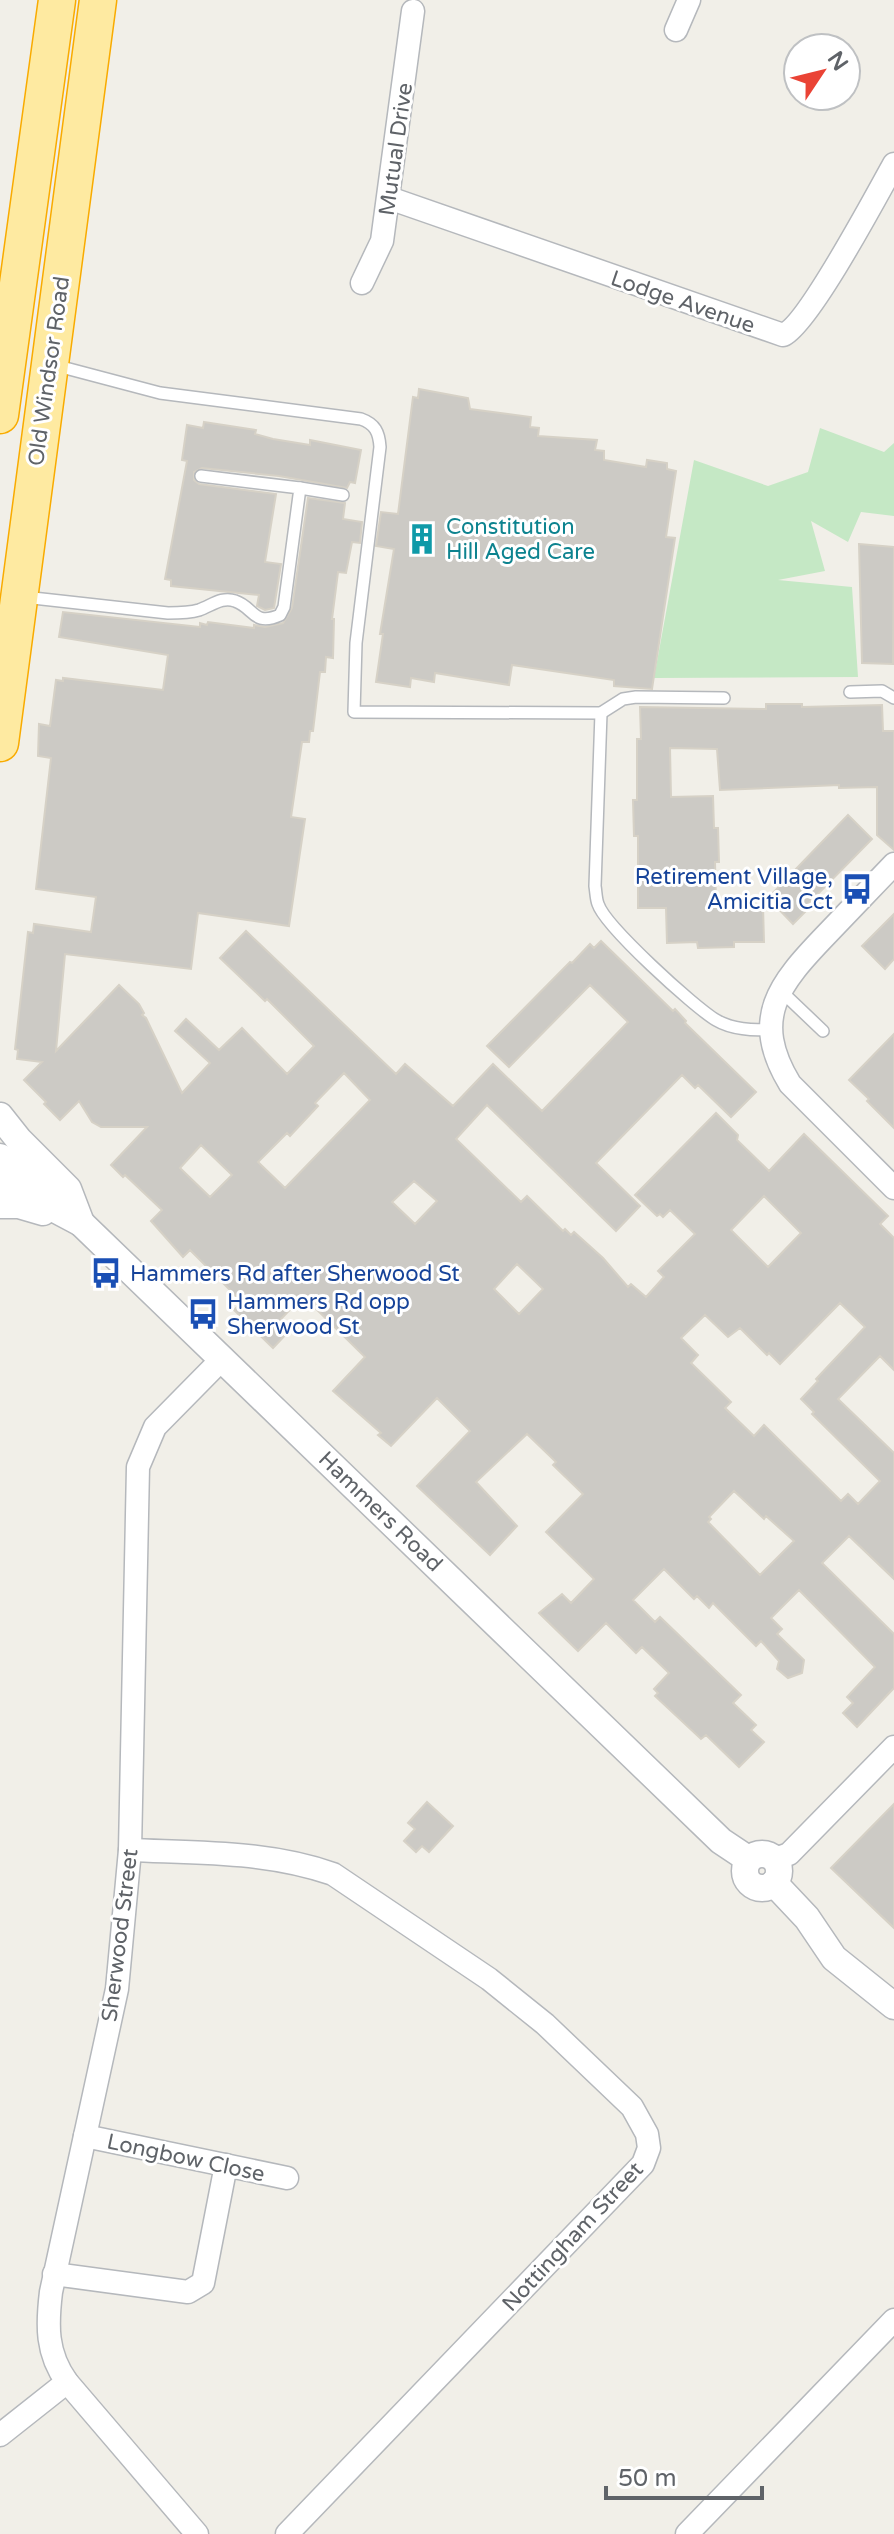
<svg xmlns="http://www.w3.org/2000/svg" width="894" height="2534" font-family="'Varela Round',sans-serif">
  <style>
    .green { fill: #c5e8c5 }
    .building { fill: #cccac5; stroke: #d6d1c6; stroke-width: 2; fill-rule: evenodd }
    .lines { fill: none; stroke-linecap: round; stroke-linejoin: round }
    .service-casing { stroke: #b5b8bc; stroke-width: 14 }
    .minor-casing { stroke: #b5b8bc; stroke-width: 25 }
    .tertiary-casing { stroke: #b5b8bc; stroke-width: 29 }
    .trunk-casing { stroke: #f9ab00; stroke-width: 39 }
    .service { stroke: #fff; stroke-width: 11 }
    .minor { stroke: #fff; stroke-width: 22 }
    .tertiary { stroke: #fff; stroke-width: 26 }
    .trunk { stroke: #feeaa1; stroke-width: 36 }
    .labels { text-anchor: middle; stroke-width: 6; stroke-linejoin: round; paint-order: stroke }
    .street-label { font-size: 22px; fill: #5f6368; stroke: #fff }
    .culture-label { font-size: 22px; fill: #0d838f; stroke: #fff; text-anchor: start }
    .transit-label { font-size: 22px; fill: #164399; stroke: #fff; text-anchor: start }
  </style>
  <rect width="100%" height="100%" fill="#f1efe8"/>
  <polygon class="green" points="820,428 884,452 894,443 894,516 861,512 848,542 811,521 825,571 778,580 852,587 858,677 654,678 694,460 768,486 808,472"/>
  <g class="building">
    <polygon points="419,389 468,398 470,409 531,417 530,427 539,428 538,436 597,440 595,450 604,451 604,460 646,467 647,460 667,463 667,469 676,471 666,537 675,538 652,689 614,686 614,680 512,665 509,685 435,673 434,682 411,678 410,687 376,682 383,634 380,634 394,549 376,546 381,512 398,514 413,397 418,398"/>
    <polygon points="204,422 256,430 255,434 273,439 310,445 310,440 361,450 355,483 350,482 347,488 279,476 202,468 194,472 194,480 199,484 276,494 265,562 281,564 274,608 265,610 257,606 259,595 171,586 171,580 165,579 187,461 182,460 187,425 203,428"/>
    <path d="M308,498L345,503L343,519L362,522L360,543L352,542L346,573L338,572L332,619H334L333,658L326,657L325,672H320L313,731H310L309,742H302L291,817L305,819L289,926L198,913L191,969L65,954L56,1051L119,985L139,1004L144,1013L142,1015L146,1018L182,1093L210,1063L175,1031L186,1019L219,1050L242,1028L287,1074L314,1046L267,999L265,1001L220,958L246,931L396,1074L405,1064L453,1106L493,1064L542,1111L628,1022L590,985L509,1067L487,1046L570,962L572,963L590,944L594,948L601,941L673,1011L675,1009L686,1021L685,1023L756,1092L731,1117L698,1085L695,1088L682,1075L596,1163L640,1206L616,1231L487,1105L456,1139L521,1202L527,1196L563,1231L565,1229L571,1235L574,1232L603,1258L628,1287L631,1284L646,1297L664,1277L658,1271L695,1234L670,1210L663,1217L660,1214L657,1216L635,1195L716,1113L738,1135L737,1140L769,1171L804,1134L888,1216L880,1224L894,1238V1370L880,1356L838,1399L894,1453V1579L849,1536L822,1563L894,1634V1688L857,1727L843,1713L853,1703L847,1697L875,1667L799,1590L771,1618L782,1629L777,1634L804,1660L802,1673L788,1678L777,1669L779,1661L761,1641L756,1646L713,1603L709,1608L697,1596L694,1599L664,1569L633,1600L655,1622L660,1617L741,1695L733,1703L756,1725L751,1730L764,1742L739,1767L706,1735L701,1739L655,1696L658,1693L654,1689L669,1673L642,1647L636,1653L606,1623L578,1651L539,1613L562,1594L571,1603L594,1579L546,1532L583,1494L553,1465L556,1462L527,1434L476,1482L517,1526L490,1555L417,1486L470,1431L437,1398L391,1446L378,1435L381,1433L333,1391L365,1357L303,1296L281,1319L291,1329L273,1348L234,1310L242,1302L190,1250L183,1257L151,1221L162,1210L125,1175L123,1177L111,1165L147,1127H101L92,1122L79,1101L60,1120L44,1104L46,1102L24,1080L42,1062L17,1059L18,1050L15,1049L28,932L33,933L34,924L91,932L96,897L36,889L51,758L38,756L39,724L50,726L56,680L63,681V678L163,690L168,655L59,637L63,612L200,627V623L207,625L208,622L254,628V625L265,627L283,623L292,608ZM344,1073L370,1100L285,1188L258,1162L287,1133L290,1136L318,1106L315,1103ZM201,1145L232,1175L210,1197L180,1168ZM414,1181L437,1201L415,1224L392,1202ZM764,1196L801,1233L768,1267L731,1230ZM517,1264L543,1289L519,1314L494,1289ZM840,1303L865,1327L816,1379L818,1381L801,1399L814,1412L812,1414L880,1481L858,1504L848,1494L841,1501L764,1425L754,1436L725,1408L731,1402L691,1363L698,1355L681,1338L705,1315L728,1337L740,1328L767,1355L769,1353L780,1364ZM734,1491L764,1519L766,1516L794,1541L760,1575L708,1522L711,1519L709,1517Z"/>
    <polygon points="859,544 894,547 893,664 862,663"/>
    <polygon points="766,704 802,704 802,707 882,705 883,731 894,731 894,850 877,835 877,787 839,788 839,785 720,790 717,749 670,748 671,797 713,796 714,828 718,828 719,862 715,862 716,902 724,902 724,907 763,906 764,942 734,942 734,947 698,948 697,942 667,943 666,908 638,908 638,836 634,836 633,800 637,800 637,739 641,739 640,707 766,709"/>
    <polygon points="848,815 872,839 804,908 807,910 793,924 768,898"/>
    <polygon points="894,914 894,959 885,969 862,946"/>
    <polygon points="894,1034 894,1128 867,1101 869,1099 849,1080"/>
    <polygon points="427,1802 453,1826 429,1852 422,1846 416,1852 404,1841 415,1829 408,1823"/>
    <polygon points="894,1804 894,1928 831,1868"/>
  </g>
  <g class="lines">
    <defs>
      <g id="service">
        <path d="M54,365L160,393L361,419C375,424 379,432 380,447L356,643L354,712L601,713L623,699L636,697L724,698"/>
        <polyline points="300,488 343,495"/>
        <path d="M24,597L168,613C179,613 189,613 199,610C211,606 222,596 235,601C254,607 253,627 280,615L284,607L300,488L201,476"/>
        <polyline points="850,692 882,691 894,698"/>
        <path d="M601,713L595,886C596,892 596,899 598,904C605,926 694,1007 716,1020C731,1029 754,1031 770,1029"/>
        <polyline points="780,990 823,1031"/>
      </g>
      <g id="minor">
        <polyline points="676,30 689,0"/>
        <path d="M389,198L783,335C807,326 878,193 894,164"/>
        <polyline points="362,283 382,241 413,11"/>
        <path d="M894,864C871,888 849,911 826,935C779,984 750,1018 790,1084L894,1188"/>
        <path d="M130,1850C198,1853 268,1851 333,1874L489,1979L545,2024L632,2107L647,2134L649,2148L643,2164L287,2534"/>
        <polyline points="775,1859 789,1854 894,1747"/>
        <polyline points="85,2136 287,2178"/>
        <polyline points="54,2274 188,2292 203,2283 226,2165"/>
        <polyline points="0,2435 67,2382"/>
        <path d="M197,2534L67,2382C46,2353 47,2325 51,2292L117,1989L130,1850L138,1467L155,1427L223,1358"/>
        <polyline points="687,2534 894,2320"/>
      </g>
      <g id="tertiary">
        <polyline points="0,1116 19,1140 68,1189 81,1223"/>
        <polyline points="0,1157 32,1174 48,1188"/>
        <polyline points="0,1180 81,1223 721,1841 748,1859"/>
        <polyline points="0,1205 19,1205 43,1212"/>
        <circle cx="762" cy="1871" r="17"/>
        <polyline points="774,1883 807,1918 834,1958 894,2006"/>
      </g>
      <g id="trunk">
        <polyline points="0,415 57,0"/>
        <polyline points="0,743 98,0"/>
      </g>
    </defs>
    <use href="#service" class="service-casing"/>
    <use href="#minor" class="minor-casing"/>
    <use href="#tertiary" class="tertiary-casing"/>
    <use href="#trunk" class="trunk-casing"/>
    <use href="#service" class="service"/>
    <use href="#minor" class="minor"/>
    <use href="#tertiary" class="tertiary"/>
    <use href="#trunk" class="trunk"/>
  </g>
  <defs>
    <symbol id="building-bare" viewBox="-9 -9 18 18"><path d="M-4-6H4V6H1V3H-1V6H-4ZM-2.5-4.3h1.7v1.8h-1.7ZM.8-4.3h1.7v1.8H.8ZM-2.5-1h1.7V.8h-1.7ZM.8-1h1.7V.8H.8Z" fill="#0f9aa8" stroke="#fff" stroke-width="2.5" paint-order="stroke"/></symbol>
    <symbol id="bus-bare" viewBox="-9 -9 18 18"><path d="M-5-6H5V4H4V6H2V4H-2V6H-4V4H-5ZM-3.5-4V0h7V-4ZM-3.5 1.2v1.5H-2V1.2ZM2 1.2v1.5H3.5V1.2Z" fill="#1a4fb4" stroke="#fff" stroke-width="2.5" paint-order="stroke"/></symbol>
  </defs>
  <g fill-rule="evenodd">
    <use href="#building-bare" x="400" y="517" width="44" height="44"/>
    <use href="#bus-bare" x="835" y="867" width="44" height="44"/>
    <use href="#bus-bare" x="84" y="1251" width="44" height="44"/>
    <use href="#bus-bare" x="181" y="1292" width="44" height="44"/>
  </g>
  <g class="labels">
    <g class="street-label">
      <text transform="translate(395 149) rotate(-82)" y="8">Mutual Drive</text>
      <text transform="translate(683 301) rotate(19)" y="8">Lodge Avenue</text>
      <text transform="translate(48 371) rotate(-82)" y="8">Old Windsor Road</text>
      <text transform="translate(381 1511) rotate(44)" y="8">Hammers Road</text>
      <text transform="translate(119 1935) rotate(-83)" y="8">Sherwood Street</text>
      <text transform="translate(186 2157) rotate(12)" y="8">Longbow Close</text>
      <text transform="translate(572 2236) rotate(-47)" y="8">Nottingham Street</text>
    </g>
    <g class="culture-label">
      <text x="446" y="534">Constitution<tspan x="446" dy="25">Hill Aged Care</tspan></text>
    </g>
    <g class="transit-label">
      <text x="833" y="884" text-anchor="end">Retirement Village,<tspan x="833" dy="25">Amicitia Cct</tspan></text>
      <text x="130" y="1281">Hammers Rd after Sherwood St</text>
      <text x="227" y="1309">Hammers Rd opp<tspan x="227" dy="25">Sherwood St</tspan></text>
    </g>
  </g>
  <g transform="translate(822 72) rotate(55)"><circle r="38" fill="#ffffff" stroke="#bfc1c3" stroke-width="2"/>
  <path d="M0-6L14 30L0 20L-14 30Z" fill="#ea4335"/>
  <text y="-12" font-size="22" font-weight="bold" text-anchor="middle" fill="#5f6368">N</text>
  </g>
  <path d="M606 2486v12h156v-12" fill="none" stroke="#5f6368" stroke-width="4"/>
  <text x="618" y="2486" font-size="24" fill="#5f6368" stroke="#ffffff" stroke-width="6" paint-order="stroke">50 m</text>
</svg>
